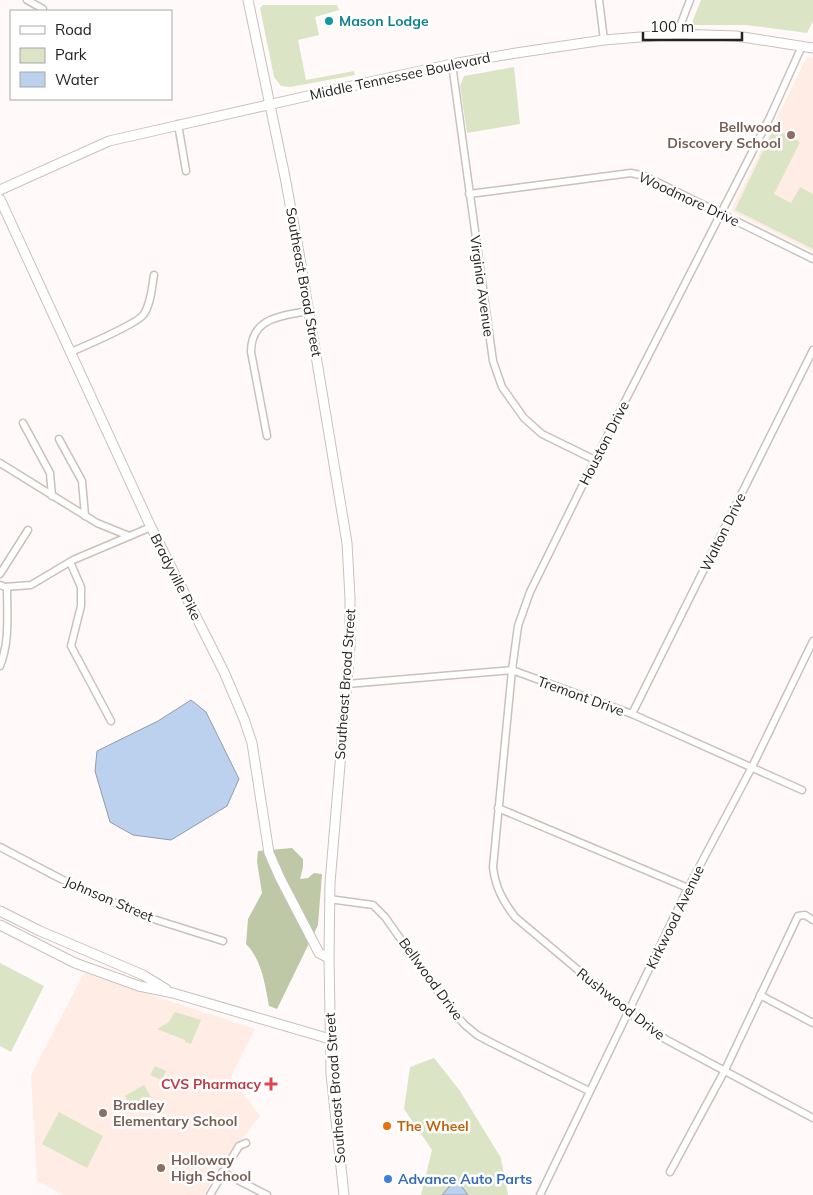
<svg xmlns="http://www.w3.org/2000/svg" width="813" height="1195" font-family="Mulish,sans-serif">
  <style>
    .built { fill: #ffece4 }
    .green { fill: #dbe4c4 }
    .forest { fill: #bec8a7 }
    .water { fill: #bcd1ed; stroke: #8f9cb0 }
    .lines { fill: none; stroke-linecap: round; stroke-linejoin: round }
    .minor-casing { stroke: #cbc0bb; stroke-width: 9 }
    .major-casing { stroke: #cbc0bb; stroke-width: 11 }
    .minor { stroke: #fff; stroke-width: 6 }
    .major { stroke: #fff; stroke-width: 9 }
    .culture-dot { fill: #0f9aa8; stroke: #fff; stroke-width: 2 }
    .education-dot { fill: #8d6e63; stroke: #fff; stroke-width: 2 }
    .health-dot { fill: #e0444e; stroke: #fff; stroke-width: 2 }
    .food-dot { fill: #e8710a; stroke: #fff; stroke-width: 2 }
    .shop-dot { fill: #3f7fe0; stroke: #fff; stroke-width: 2 }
    .labels { text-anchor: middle; stroke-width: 5; stroke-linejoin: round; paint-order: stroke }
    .culture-label { font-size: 14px; font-weight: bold; fill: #0d838f; stroke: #fff; text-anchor: start }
    .street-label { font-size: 14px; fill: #262220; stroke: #fff }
    .education-label { font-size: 14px; font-weight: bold; fill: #785e54; stroke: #fff; text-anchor: start }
    .health-label { font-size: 14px; font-weight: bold; fill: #be3a42; stroke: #fff; text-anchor: end }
    .food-label { font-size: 14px; font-weight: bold; fill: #c56008; stroke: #fff; text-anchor: start }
    .shop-label { font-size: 14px; font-weight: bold; fill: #366cbe; stroke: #fff; text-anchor: start }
  </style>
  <rect width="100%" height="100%" fill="#fffaf9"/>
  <g class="built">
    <polygon points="807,57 813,58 813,252 731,211"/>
    <polygon points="84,973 255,1029 231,1077 260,1116 218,1169 204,1195 64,1195 37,1181 31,1075"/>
  </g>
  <g class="green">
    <polygon points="701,0 813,0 813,21 807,33 746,25 691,25"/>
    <polygon points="263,5 337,5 339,10 315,17 319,35 298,40 306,80 354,71 355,75 290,87 281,86 274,77 260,8"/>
    <polygon points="514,67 520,124 467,133 460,86 464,76"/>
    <polygon points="774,128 800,142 774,194 791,203 800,187 813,194 813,249 735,210"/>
    <polygon points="0,963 44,986 11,1052 0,1046"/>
    <polygon points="175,1012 201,1020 191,1044 185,1042 185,1040 157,1029 169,1022"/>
    <polygon points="434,1058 460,1091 501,1158 508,1195 421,1195 432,1150 404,1109 410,1067"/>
    <polygon points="155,1066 166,1071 162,1080 150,1075"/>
    <polygon points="144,1085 151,1097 132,1108 125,1096"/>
    <polygon points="59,1112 103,1136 87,1168 42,1144"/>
  </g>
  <path class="forest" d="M292,848L303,859V867L300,879L308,878L314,873L322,874L318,925L277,1009L269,1006C265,985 262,960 246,944L248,919L262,893L257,862L258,851Z"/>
  <g class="water">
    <polygon points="191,700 206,712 239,779 227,806 171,840 133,835 110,822 95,771 97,751 158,721"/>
    <polygon points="456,1179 468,1195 442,1195"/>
  </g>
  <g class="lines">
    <defs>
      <g id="minor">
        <polyline points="27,0 43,9"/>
        <polyline points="599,0 604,40"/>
        <polyline points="677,34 690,0"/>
        <path d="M802,46L770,117L595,460L530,592L518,626L512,670L493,867C495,887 503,901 515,917L628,1012L665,1039L813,1118"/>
        <polyline points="452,64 493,361 502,387 524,418 542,434 595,460"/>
        <polyline points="178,124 186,171"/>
        <polyline points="469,194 631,173 645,176 813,259"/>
        <path d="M71,352C85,346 137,324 144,314C151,303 152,287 154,275"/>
        <polyline points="23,423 50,473 52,496"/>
        <path d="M267,436L251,352C251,317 282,316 308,311"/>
        <polyline points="59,439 82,481 85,516"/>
        <polyline points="0,463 97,523 129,536"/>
        <polyline points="70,562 81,587 81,606 71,646 111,721"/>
        <polyline points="0,574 28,530"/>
        <polyline points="0,585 5,587 31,585 73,560 151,527"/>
        <path d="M0,666C10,642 7,613 7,587"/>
        <polyline points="347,684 512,670 632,714 802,790"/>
        <polyline points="632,714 813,350"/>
        <polyline points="498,808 688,888"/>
        <polyline points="0,847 61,879 147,917 223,941"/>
        <polyline points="329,899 373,905 385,917 450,1009 465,1025 477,1035 492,1043 589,1091"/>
        <polyline points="760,995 813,1023"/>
        <polyline points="222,1172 267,1195"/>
        <polyline points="670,1172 725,1070 798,916 805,915 813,920"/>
        <polyline points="210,1195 239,1146 246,1143"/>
        <polyline points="540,1195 688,888 752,767 813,641"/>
      </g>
      <g id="major">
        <polyline points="248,0 285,177 299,253 347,543 350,598 350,646 330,883 329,958 331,1074 344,1195"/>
        <polyline points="0,190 109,141 365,83 452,64 516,53 604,40 677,34 736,36 813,48"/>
        <polyline points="0,199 150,525 224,672 244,719 252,743 269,853 280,878 319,953 329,958"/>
        <polyline points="0,911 40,931 143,975 166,989"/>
        <polyline points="0,925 75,963 139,986 173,993 330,1039"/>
      </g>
    </defs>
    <use href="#minor" class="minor-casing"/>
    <use href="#major" class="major-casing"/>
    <use href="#minor" class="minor"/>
    <use href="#major" class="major"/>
  </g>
  <circle class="culture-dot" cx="329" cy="21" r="5"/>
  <g class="education-dot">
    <circle cx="791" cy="135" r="5"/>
    <circle cx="103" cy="1113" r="5"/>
    <circle cx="161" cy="1168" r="5"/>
  </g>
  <path class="health-dot" d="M268.5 1076.5h5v5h5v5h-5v5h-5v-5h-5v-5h5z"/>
  <circle class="food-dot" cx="387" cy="1126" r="5"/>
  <circle class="shop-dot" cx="388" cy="1179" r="5"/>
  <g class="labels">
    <g class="culture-label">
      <text x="339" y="26">Mason Lodge</text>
    </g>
    <g class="street-label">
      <text transform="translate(400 76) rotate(-12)" y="5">Middle Tennessee Boulevard</text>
      <text transform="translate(689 199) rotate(25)" y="5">Woodmore Drive</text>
      <text transform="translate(304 282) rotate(80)" y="5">Southeast Broad Street</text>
      <text transform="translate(482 286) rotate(82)" y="5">Virginia Avenue</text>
      <text transform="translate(604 443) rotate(-63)" y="5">Houston Drive</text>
      <text transform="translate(723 532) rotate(-64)" y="5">Walton Drive</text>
      <text transform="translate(176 577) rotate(63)" y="5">Bradyville Pike</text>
      <text transform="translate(345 684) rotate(-86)" y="5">Southeast Broad Street</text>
      <text transform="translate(581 696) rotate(20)" y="5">Tremont Drive</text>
      <text transform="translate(109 899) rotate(23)" y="5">Johnson Street</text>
      <text transform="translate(675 917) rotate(-64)" y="5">Kirkwood Avenue</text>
      <text transform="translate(431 979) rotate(54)" y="5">Bellwood Drive</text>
      <text transform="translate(621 1004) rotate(38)" y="5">Rushwood Drive</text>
      <text transform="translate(335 1088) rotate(-94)" y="5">Southeast Broad Street</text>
    </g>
    <g class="education-label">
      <text x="781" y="132" text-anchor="end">Bellwood<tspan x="781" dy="16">Discovery School</tspan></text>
      <text x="113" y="1110">Bradley<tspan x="113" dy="16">Elementary School</tspan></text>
      <text x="171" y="1165">Holloway<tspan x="171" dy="16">High School</tspan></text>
    </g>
    <g class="health-label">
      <text x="261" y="1089">CVS Pharmacy</text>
    </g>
    <g class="food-label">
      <text x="397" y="1131">The Wheel</text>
    </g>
    <g class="shop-label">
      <text x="398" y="1184">Advance Auto Parts</text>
    </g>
  </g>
  <rect x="10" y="10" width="162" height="90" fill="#ffffff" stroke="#a8a7a6"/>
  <rect x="20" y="26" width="25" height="8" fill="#ffffff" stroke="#a8a7a6"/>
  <text x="55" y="35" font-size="15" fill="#262220">Road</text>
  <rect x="20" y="48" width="25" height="15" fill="#dbe4c4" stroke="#a8a7a6"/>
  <text x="55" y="60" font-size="15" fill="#262220">Park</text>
  <rect x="20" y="72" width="25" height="15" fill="#bcd1ed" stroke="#a8a7a6"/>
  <text x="55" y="85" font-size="15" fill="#262220">Water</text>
  <path d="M643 32v8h99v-8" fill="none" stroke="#262220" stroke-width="2.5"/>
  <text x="650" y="32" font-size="15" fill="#262220" stroke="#ffffff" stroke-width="4" paint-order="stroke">100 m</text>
</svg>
